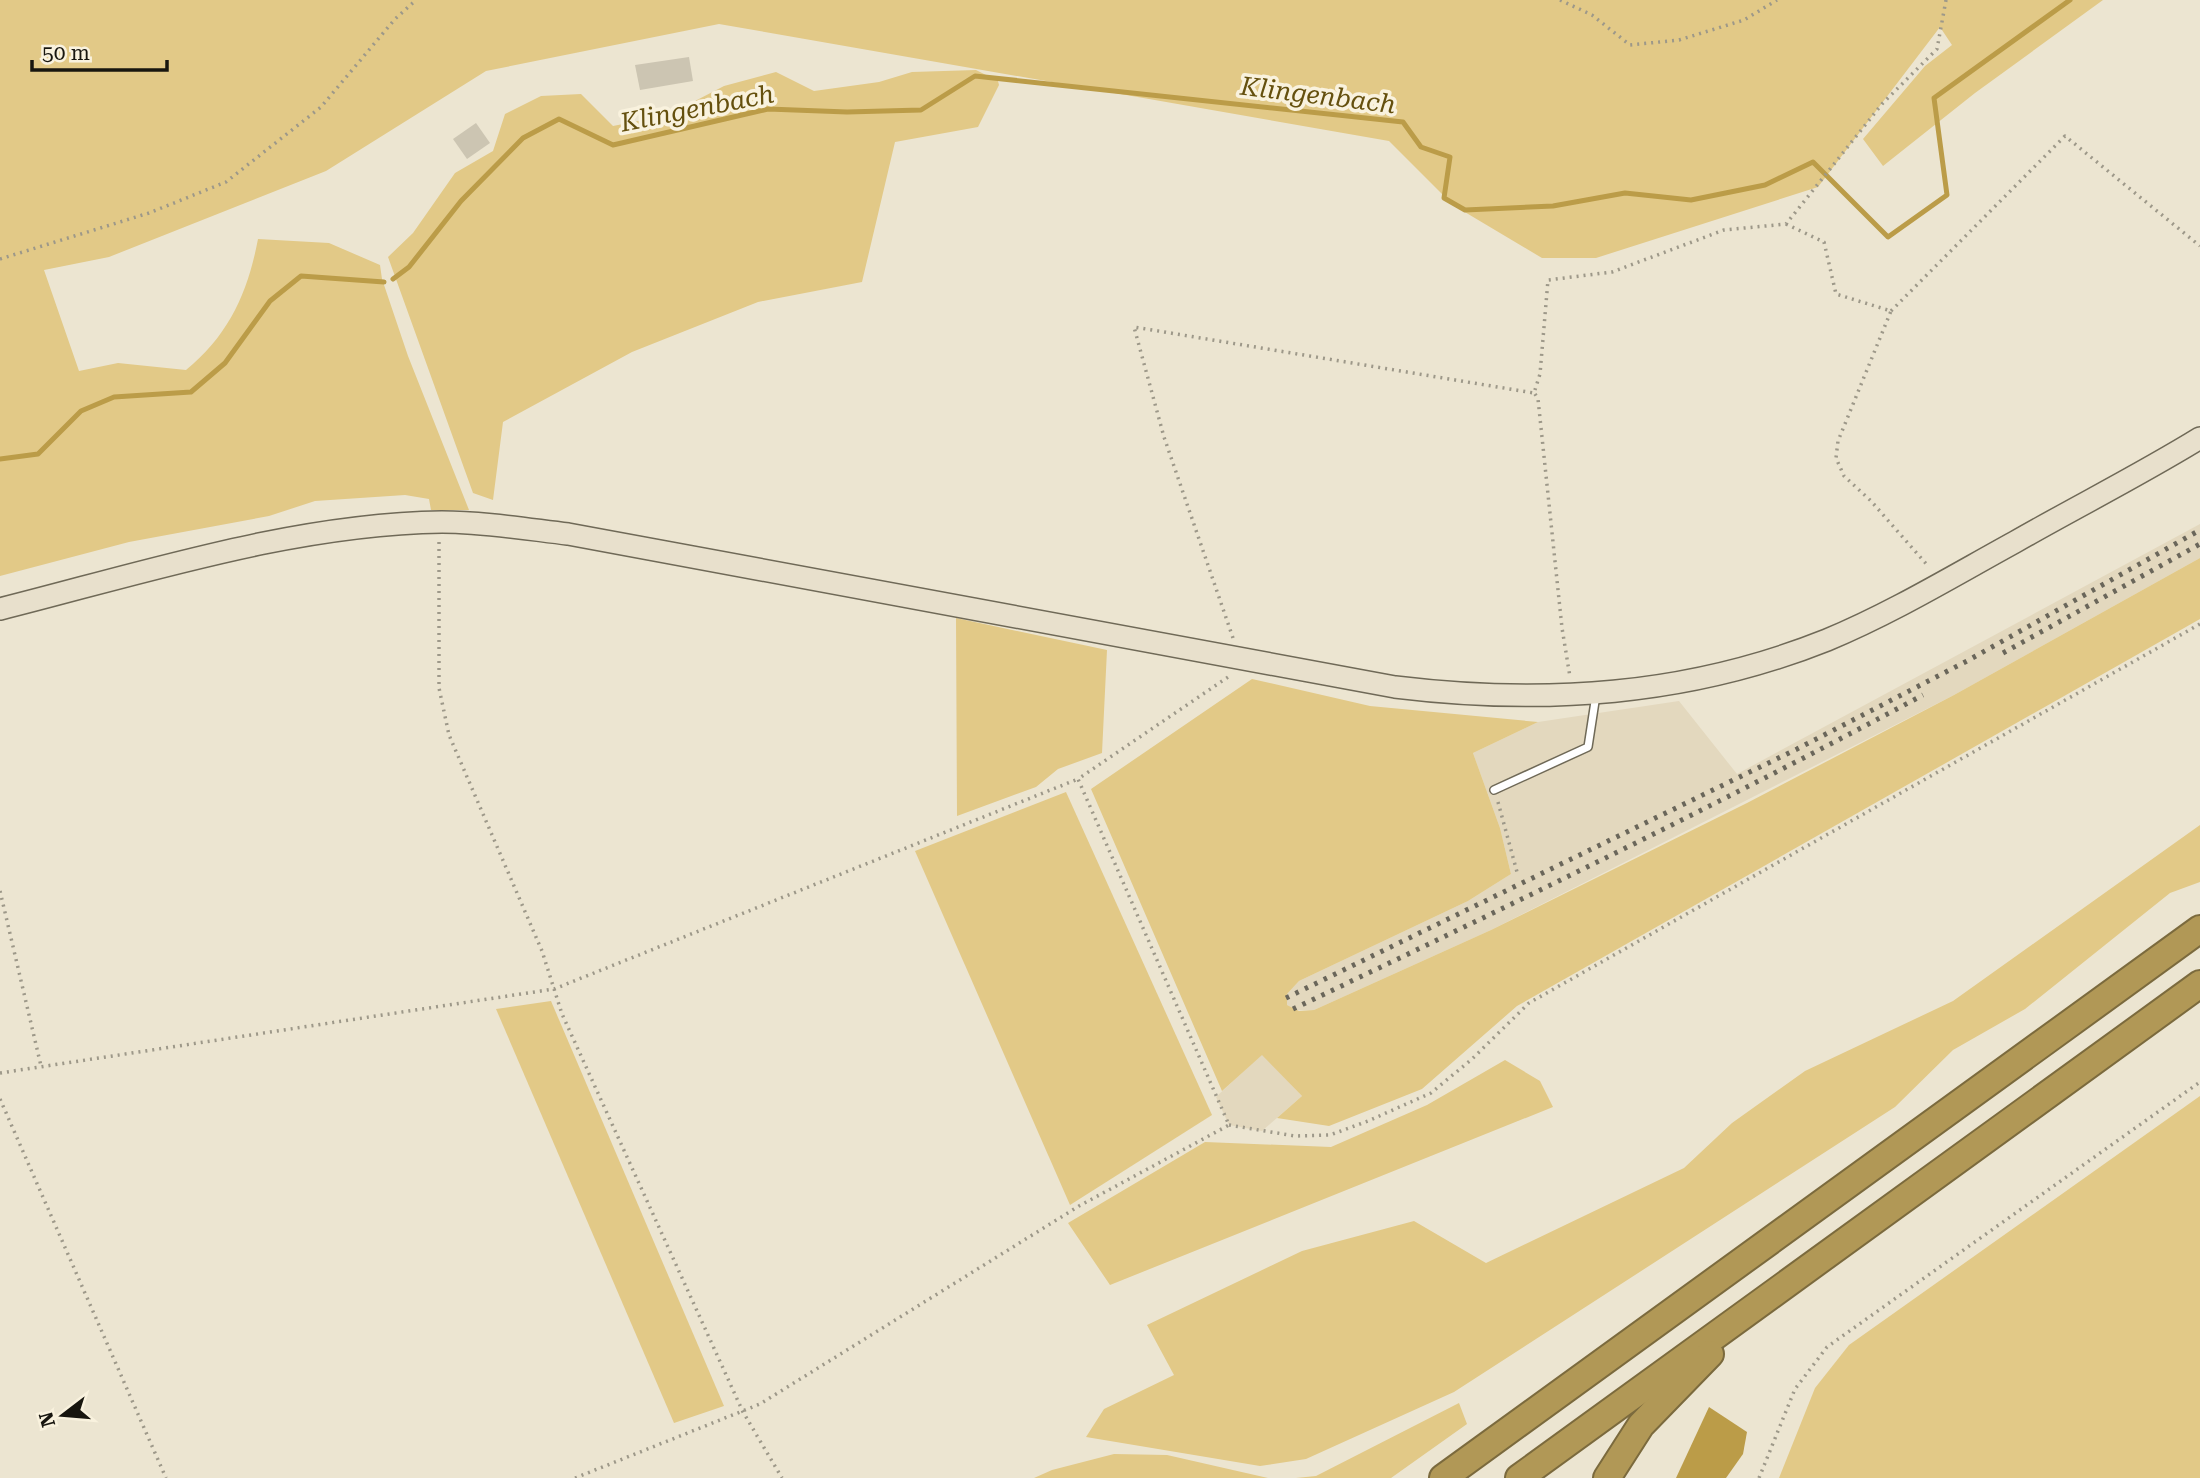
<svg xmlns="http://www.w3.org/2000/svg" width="2200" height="1478" font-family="'Roboto Serif',serif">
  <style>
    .built { fill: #e3d8be }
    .green { fill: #e2c987 }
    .water { fill: #bb9c48 }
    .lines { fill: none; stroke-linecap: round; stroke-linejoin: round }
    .stream { stroke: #bb9c48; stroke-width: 5 }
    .building { fill: #ccc5b2 }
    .lane-casing { stroke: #6f6957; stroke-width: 10 }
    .secondary-casing { stroke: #6f6957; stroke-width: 24 }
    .highway-casing { stroke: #7b6a3d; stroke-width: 30 }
    .path { stroke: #9d9889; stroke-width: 3.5; stroke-dasharray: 2 5; stroke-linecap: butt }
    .lane { stroke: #fff; stroke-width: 7 }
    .secondary { stroke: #e8e0cc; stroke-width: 21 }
    .highway { stroke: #b19856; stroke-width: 26 }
    .rail { stroke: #6a665a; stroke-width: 5; stroke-dasharray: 3.5 7; stroke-linecap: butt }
    .labels { text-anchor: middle; stroke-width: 7; stroke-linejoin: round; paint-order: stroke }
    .water-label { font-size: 26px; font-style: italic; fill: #65500e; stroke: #f9f2de }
  </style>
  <rect width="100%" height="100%" fill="#ece5d1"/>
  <g class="built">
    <polygon points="2200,524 2200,558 1954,695 1491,930 1314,1010 1296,1010 1287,1005 1287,994 1299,981 1468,901 1511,874 1500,828 1473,753 1538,722 1679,701 1737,774"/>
    <polygon points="1262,1054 1302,1096 1262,1131 1229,1125 1216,1097"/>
  </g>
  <g class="green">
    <path d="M0,0H2103L1975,93L1883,166L1863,139L1925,66L1952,45L1940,27L1818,187L1596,258H1542L1453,205L1389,141L719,24L486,71L326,171L109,257L44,270L79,371L118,363L186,370C229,335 248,292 258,239L329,243L380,265L382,279L408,356L469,510H431L429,499L405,495L315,501L269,516L129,542L0,576Z"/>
    <polygon points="976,70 998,81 999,85 978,127 895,142 862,282 758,302 632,352 503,422 493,500 473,493 388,257 413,233 455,173 493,151 505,114 541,96 581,94 613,126 668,115 724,86 776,72 814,91 879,82 912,72"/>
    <polygon points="2200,558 2200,619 1517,1006 1422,1089 1329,1126 1277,1118 1302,1096 1262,1055 1222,1091 1091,789 1252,679 1370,706 1538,722 1473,753 1500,828 1511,874 1468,901 1299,981 1287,994 1287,1005 1299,1011 1314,1010 1491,930 1747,803 1954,695"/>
    <polygon points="956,618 1107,650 1102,753 1058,769 1036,787 957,816"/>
    <polygon points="1066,792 1212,1115 1070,1205 915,851"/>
    <polygon points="2200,825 2200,882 2170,893 2025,1009 1953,1050 1895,1107 1454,1392 1306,1459 1260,1466 1086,1437 1104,1409 1174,1375 1147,1325 1302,1251 1414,1221 1486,1263 1684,1168 1732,1123 1805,1071 1953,1001"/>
    <polygon points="551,1001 724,1406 674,1423 496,1009"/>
    <polygon points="1505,1060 1540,1081 1553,1107 1110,1285 1068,1223 1205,1142 1331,1147 1427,1105"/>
    <polygon points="2200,1096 2200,1478 1779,1478 1815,1388 1849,1345"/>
    <polygon points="1459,1403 1467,1424 1391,1478 1296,1478 1316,1476"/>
    <polygon points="1114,1454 1167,1455 1268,1478 1034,1478 1052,1470"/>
  </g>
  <polygon class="water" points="1709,1407 1747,1432 1743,1454 1726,1478 1676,1478"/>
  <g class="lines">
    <g class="stream">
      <polyline points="393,279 409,267 461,201 523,138 559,119 613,145 768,109 847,112 921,110 975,76 1403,122 1421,147 1450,157 1444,198 1465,210 1553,206 1625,193 1691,200 1765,185 1813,162 1888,237 1947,195 1934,98 2070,0"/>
      <polyline points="0,459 38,454 81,411 114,397 191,392 225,363 270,301 301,276 384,282"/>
    </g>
  </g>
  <g class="building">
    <polygon points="689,57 693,81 640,90 635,65"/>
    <polygon points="476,123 490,143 467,159 453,139"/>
  </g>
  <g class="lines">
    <defs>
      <polyline id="lane" points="1494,790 1588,747 1596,695"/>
      <path id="secondary" d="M0,609C143,573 294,524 442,522C484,522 526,529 568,534L1395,687C1543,705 1687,696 1827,640C1892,613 1953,576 2015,542C2076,507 2140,475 2200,438"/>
      <g id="highway">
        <polyline points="1443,1478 2200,929"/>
        <polyline points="1519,1478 2200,984"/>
        <polyline points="1607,1478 1641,1425 1710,1354"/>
      </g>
    </defs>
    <use href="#lane" class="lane-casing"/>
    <use href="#secondary" class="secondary-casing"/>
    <use href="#highway" class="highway-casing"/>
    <g class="path">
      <polyline points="1560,0 1592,15 1630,45 1679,40 1744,20 1777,0"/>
      <polyline points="1786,224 1824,242 1836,294 1891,311 1838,441 1836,458 1844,476 1871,501 1929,567"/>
      <polyline points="0,259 149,213 226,182 321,107 395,19 416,0"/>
      <polyline points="1891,311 2065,136 2200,246"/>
      <polyline points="1535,394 1538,399 1562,628 1570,677"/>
      <polyline points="439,542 439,688 449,735 542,951 562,1014 743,1412 782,1478"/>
      <polyline points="1233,638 1164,437 1134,327 1534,393 1540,374 1548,280 1612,272 1724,230 1786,224 1882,104 1937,49 1946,0"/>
      <polyline points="1498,802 1517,872"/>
      <polyline points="0,891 41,1066"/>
      <polyline points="0,1073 554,989 1078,779"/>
      <polyline points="0,1099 166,1478"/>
      <polyline points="1229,1125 1295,1136 1330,1135 1368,1121 1431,1093 1472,1059 1529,1003 2200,624"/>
      <polyline points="575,1478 760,1404 1079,1206 1229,1125 1078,779 1231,675"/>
      <polyline points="1759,1478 1795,1389 1827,1347 2200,1082"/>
    </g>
    <use href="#lane" class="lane"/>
    <use href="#secondary" class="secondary"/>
    <use href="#highway" class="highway"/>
    <g class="rail">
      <polyline points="2003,653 2200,544"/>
      <polyline points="1286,998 1797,749 1967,661 2200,530"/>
      <path d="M1293,1009C1505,908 1716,806 1923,695"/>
    </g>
  </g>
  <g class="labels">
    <g class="water-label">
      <text transform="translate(1318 95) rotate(7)" y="9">Klingenbach</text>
      <text transform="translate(697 108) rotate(-11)" y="9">Klingenbach</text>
    </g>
  </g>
  <g transform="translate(63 1415) rotate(254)" stroke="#f9f2de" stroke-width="5" paint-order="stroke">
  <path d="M0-5L12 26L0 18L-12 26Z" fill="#18160f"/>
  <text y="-10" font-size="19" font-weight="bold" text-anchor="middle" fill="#18160f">N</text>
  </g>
  <path d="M32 60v10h135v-10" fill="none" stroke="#18160f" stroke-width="3.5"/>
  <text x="42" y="60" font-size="21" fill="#18160f" stroke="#f9f2de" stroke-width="5" paint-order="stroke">50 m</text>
</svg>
